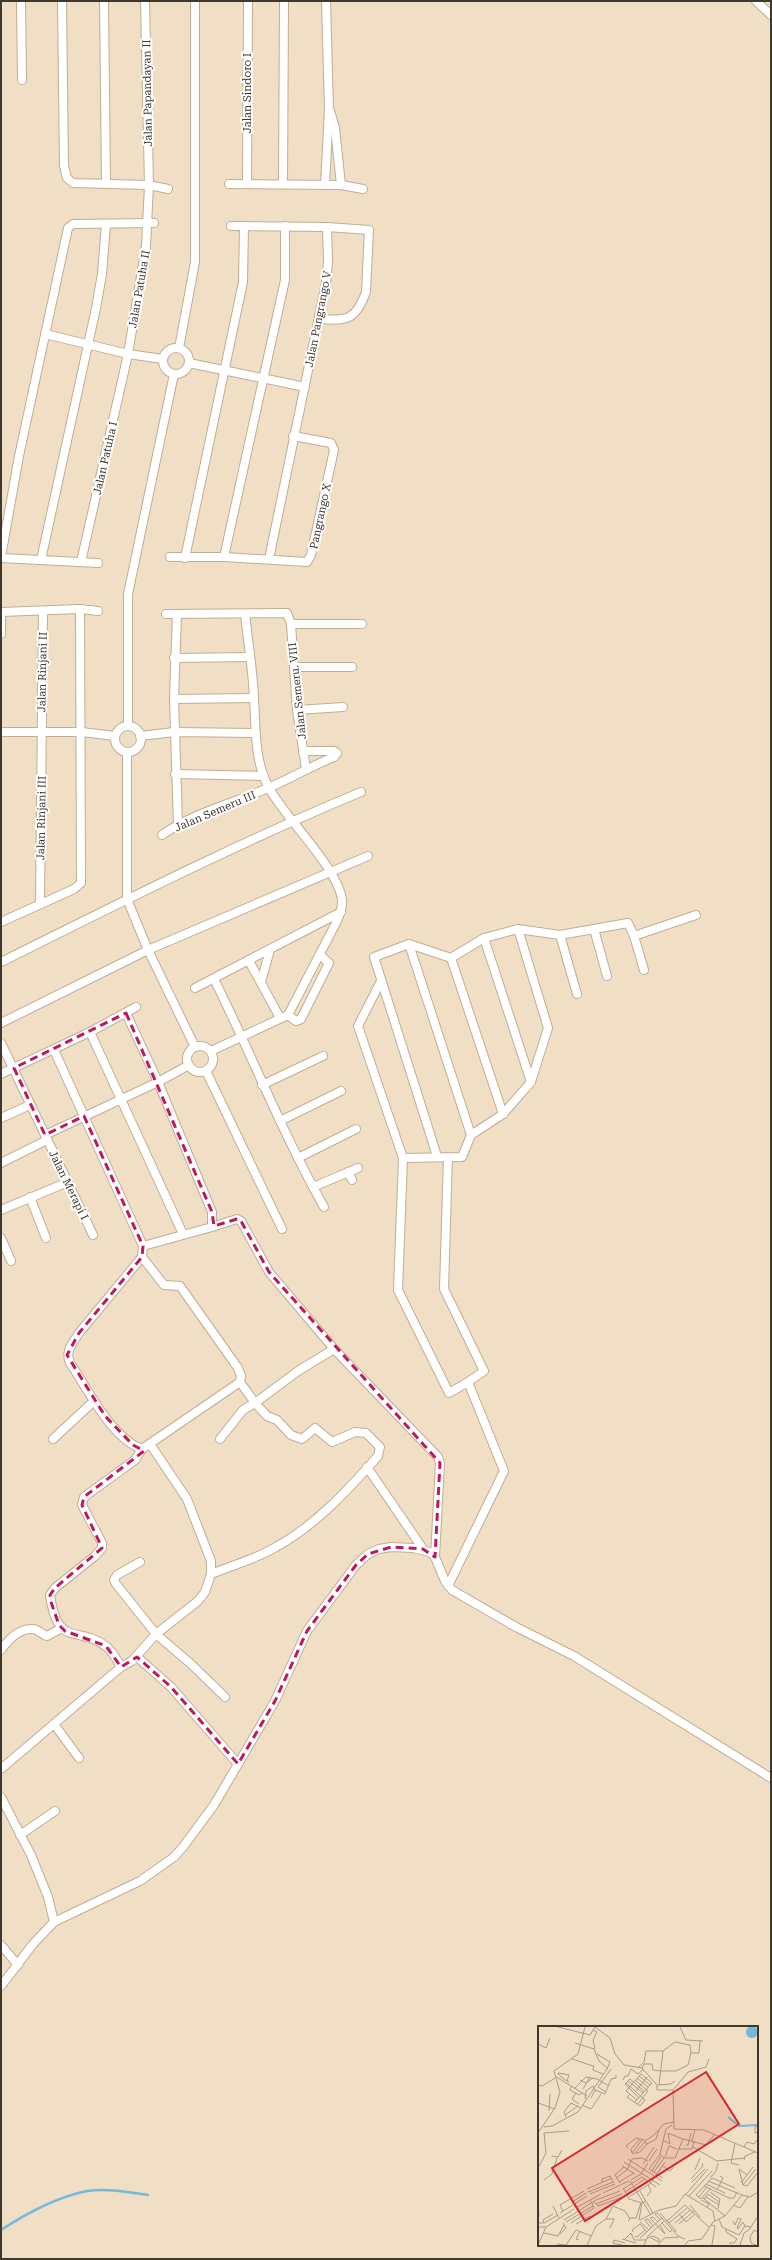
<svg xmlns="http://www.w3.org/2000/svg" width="772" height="2260" font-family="'Roboto Serif',serif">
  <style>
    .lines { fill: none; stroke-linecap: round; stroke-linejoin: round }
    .stream { stroke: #74b8db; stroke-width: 2.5 }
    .street-casing { stroke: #bfae95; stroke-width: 10 }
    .street { stroke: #fff; stroke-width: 8 }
    .marked { fill: none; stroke: #c2185b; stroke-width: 3; stroke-dasharray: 8 5; stroke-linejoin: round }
    .labels { text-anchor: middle; stroke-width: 4; stroke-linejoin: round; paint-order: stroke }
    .street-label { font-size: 11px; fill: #3f382e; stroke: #fff }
    .inset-river { fill: none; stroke: #74b8db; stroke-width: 2 }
    .inset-road { fill: none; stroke: #a99c89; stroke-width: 1 }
    .view { fill: #d62828; fill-opacity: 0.15; stroke: #d62828; stroke-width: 2 }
    .inset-edge { fill: none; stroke: #3f382e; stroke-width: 2 }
  </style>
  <rect width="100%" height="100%" fill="#f0dec5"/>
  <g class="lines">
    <path class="stream" d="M1,2230C27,2213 57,2197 87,2191C107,2188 128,2192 148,2195"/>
    <defs>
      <g id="street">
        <polyline points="21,1 22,80"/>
        <polyline points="62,1 64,166 67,178 73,183 149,185 168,189"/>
        <polyline points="104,1 106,184"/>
        <polyline points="756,1 771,15"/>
        <polyline points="330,111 335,128 341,185"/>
        <polyline points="229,184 341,185 363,189"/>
        <polyline points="247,184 248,1"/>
        <polyline points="283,184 284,1"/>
        <polyline points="325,185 329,110 326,1"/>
        <path d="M231,226L327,227L369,230L366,292C356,320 347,321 320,319"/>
        <polyline points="45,334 128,354 163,359"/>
        <polyline points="179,348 195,262 195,1"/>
        <circle cx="176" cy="361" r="13"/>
        <polyline points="189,363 305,387"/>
        <polyline points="1,557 19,456 68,228 73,224 154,223"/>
        <polyline points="170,557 224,557 307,562 311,555 334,450 331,443 293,436"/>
        <polyline points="224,557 285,280 285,226"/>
        <polyline points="1,558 98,563"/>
        <polyline points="185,558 243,282 244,226"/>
        <polyline points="269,559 326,283 328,261 327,227"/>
        <polyline points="41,560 96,308 102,274 106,224"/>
        <polyline points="81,562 128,354 146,246 149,185 145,1"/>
        <polyline points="1,612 80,609 98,611"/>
        <polyline points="166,614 287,613 291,624 297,710 306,769"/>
        <polyline points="177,614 174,699 178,824"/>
        <polyline points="291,624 362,624"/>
        <polyline points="1,634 1,612"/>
        <polyline points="174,658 250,657"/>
        <polyline points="294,667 352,667"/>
        <polyline points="174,699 254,698"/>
        <polyline points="297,710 343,707"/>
        <polyline points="128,726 128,594 174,374"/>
        <circle cx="128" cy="739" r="13"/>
        <polyline points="1,732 82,732 115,736"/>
        <polyline points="140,736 174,732 254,733"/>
        <polyline points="127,753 127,899 148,950 195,1047"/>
        <polyline points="175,774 264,776"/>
        <path d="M162,835C193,813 232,804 268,788C290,779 311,766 334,757L337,753L334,751H303"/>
        <polyline points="40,904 43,612"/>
        <polyline points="1,922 74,889 81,883 80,609"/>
        <polyline points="518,929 560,935 628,923 634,936"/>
        <polyline points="594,929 607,976"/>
        <polyline points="560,935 577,994"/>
        <polyline points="409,944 451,958 503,1114"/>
        <polyline points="451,958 484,938 531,1082"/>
        <polyline points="249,961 280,1018"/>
        <path d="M1,962C120,903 238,843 361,792"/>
        <polyline points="644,970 634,936 696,915"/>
        <path d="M214,979C252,1055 282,1133 324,1207"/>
        <polyline points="381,981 358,1026 403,1158"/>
        <polyline points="261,982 270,950"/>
        <polyline points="195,988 341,912"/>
        <polyline points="126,1013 158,1082 212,1212 212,1227 143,1246"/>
        <polyline points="288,1015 296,1021 301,1019 329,963 320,955"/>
        <polyline points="1,1023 148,950 368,856"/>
        <polyline points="90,1032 183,1234"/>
        <polyline points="1,1043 93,1235"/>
        <circle cx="200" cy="1059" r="13"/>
        <path d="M54,1050L143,1246L142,1257L79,1333C72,1344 65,1351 70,1363C88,1389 111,1438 142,1449L240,1382L241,1376L238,1368L180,1286L164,1285L142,1257"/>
        <path d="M211,1051L288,1015L335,925C339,917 343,908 342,899C337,867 286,819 269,788C254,761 256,728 254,699C253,670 248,642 245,614"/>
        <polyline points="206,1071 282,1229"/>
        <polyline points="1,1074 90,1032 136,1007"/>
        <polyline points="262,1085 323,1056"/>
        <polyline points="1,1118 30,1105"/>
        <polyline points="280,1121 341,1091"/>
        <polyline points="45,1135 158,1082 189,1065"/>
        <polyline points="437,1156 374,957 409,944 471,1135"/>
        <polyline points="448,1157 444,1289 484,1371 468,1382 504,1471 448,1586"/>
        <polyline points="298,1158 356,1129"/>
        <polyline points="1,1163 47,1140"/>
        <polyline points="348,1172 352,1180"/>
        <polyline points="313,1187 358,1168"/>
        <polyline points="30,1197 46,1238"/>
        <polyline points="1,1210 68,1182"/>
        <polyline points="212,1227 237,1219 241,1221 269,1272 334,1349 438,1457 440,1463 435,1557"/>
        <polyline points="1,1238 11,1261"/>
        <polyline points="468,1382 449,1393 398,1290 403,1158 462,1157 471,1135 503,1114 531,1082 548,1028 518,929 484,938"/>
        <polyline points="53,1439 94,1401"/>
        <polyline points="220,1439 243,1410 255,1403 240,1382"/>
        <polyline points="367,1467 423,1549"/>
        <polyline points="140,1562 117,1575 114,1580 116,1584 156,1634 191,1664 225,1697"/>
        <path d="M211,1574C233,1565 256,1559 276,1547C316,1525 348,1490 378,1456L380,1447L366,1433L355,1432L332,1442L315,1428L302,1439L291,1435L277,1420L267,1416L255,1403L298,1371L334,1349"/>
        <path d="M1,1650C8,1640 19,1628 33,1629C38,1629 42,1635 47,1636L62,1628"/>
        <polyline points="136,1656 171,1687 238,1764"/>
        <path d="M121,1667C117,1660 113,1652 107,1647C78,1624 58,1650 50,1595L55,1588L95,1556L102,1548V1543L82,1505L84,1497L135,1460L142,1449"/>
        <polyline points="54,1724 79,1758"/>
        <polyline points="1,1769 121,1667 132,1661 156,1634 198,1601 205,1592 211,1574 211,1561 187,1499 150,1444"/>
        <polyline points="1,1797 31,1855 48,1897 54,1922"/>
        <polyline points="20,1835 55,1811"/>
        <polyline points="1,1945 18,1965"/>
        <polyline points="1,1986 33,1944 54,1922 140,1881 174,1857 183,1847 214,1805 275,1701 307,1631 356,1565 368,1554 379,1549 391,1547 413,1548 430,1552 435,1557 445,1581 452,1590 516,1627 574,1656 771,1778"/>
      </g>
    </defs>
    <use href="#street" class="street-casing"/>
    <use href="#street" class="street"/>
  </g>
  <path class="marked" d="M126,1013L212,1212L214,1226L237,1219L241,1221L269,1272L440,1463L435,1557L423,1549L391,1547L368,1554L356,1565L307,1631L275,1701L238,1764L171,1687L137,1657L121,1667L106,1646L65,1631L59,1625L51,1602L50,1595L55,1588L102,1548L82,1505L84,1497L144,1451L133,1445L105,1416L67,1355L79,1333L142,1257L143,1246L84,1116L45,1135L14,1068Z"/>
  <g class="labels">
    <g class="street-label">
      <text transform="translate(147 93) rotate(-91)" y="4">Jalan Papandayan II</text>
      <text transform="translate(247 93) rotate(-90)" y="4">Jalan Sindoro I</text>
      <text transform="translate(139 289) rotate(-80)" y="4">Jalan Patuha II</text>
      <text transform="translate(318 319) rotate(-79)" y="4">Jalan Pangrango V</text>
      <text transform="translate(105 458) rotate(-77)" y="4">Jalan Patuha I</text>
      <text transform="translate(320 516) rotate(-78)" y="4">Pangrango X</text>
      <text transform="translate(42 672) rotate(-89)" y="4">Jalan Rinjani II</text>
      <text transform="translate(297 691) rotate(-96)" y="4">Jalan Semeru. VIII</text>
      <text transform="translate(215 811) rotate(-23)" y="4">Jalan Semeru III</text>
      <text transform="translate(41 818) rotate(-89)" y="4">Jalan Rinjani III</text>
      <text transform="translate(69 1185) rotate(64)" y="4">Jalan Merapi I</text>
    </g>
  </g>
  <g transform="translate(538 2026)">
    <rect width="220" height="220" fill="#f0dec5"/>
    <path d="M208 6a6 6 0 1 1 12 0a6 6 0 1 1-12 0Z" fill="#74b8db"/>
    <path class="inset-river" d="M190,91L201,100L219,99"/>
    <path class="inset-road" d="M20,1L52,9L57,1M57,1L72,12L77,28L86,39L104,42L119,59V64H135L136,103L166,104L220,127M142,1L148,14L165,15M55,4L59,6L55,14L57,23M37,17L56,23L61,35L68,41M0,18L8,22L12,12M153,27H161L162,15M59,28L72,36L69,43V41M34,33L55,40M56,39L55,44L65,48M101,41L106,36L108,25H125M104,42L106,38H114L115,44L123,45M17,50L49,70M101,50L112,59M99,52L110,61M42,54L48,57L55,52M85,54L87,50H90L93,43L100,48L106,43M97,54L110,65L100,78M29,55L31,49L20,47V48L26,53L31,56M90,55L105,67M88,57L107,74L102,80L89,71L92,68M0,59L4,60L17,52M120,59L133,58L137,55M121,59L125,25L137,16L152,19L153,27L150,39L138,45H123M33,61L32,64L41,69L44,67M36,63L48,51L59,53L71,60M45,63L52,51M57,64L67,68L73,53L78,52V49M135,64L150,46L168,41L171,33M98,65L109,51M68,66L60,61L73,43M38,67L34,73L41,78M101,72L87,58L92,53L106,65M47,73L48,65L55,60L57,64L53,72M97,76L114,57L103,48L88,65L99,74M0,77L17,83M44,79L53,83L63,68M11,85L12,68M27,89L40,80M28,91L26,86L33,77L43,82M220,99L217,101V107L220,106M6,101L14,100L40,86L69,43M0,107L17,82L22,66L16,45L40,28L47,1M6,107L31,105M104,114L94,127L96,128L107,116M125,114L132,118L130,107L145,113M107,115L116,109L126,98L136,96M154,115L157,103M197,117L193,137L201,139M148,119H150L153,107M155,121L179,135L207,132M206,121L209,116L216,118L220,113M90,122L88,120L98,112L106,114L109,118L118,113L121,104M140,123H154L156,115M94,127L93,123L102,113M98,127L102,126L109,118M122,128L128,103L134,99M14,130L20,131L24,124M127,131L131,120L139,123M90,133L124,155M206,134L207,130L217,126M111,135L119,123M86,136L122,159M105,138L116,121M84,140L97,148M125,140L132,145L136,141M0,142L8,127L6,107M111,143L122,128L126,132H137L145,113L168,119L176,109M111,143L125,152M157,144L162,132M114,145L123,130M116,146L126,132M78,152L89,144L94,133L104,132L110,135M172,152L178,145L180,137M153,153L165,140L164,137M6,154L14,148L19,132M93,154L103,148L110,137M92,155L113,189M170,155L204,169M64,156V153L72,150L76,157M81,156L96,147M154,156L167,143M82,157L77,149L86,141M203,157L215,141M168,158L187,167M205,159L201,143L209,149M205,159L209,160L220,146M205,159L218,143M166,160L191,172H196L199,166M85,162L91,173L104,177L108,175M49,163L74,152M85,163L104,151L118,161M172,163L163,173L158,169L174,152L197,162M179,164L185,152L182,150M102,165L115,187M50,166L75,156M87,166L107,153M172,166L182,173L180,183M65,167L91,155M52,168L77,158M89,168L110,155M148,168L170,143M109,170L113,165L110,159M151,170L174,145M91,171L113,157L127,136M161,171L169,161M168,171L181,179M165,172L187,190M166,173L170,168L181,176M0,174L1,190M163,174L171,178L169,182M34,176L48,167M56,176L60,180L85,171M58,178L84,168M152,179L162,191M195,179L202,182L210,171M15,180L21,192M38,182L63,168M25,185L22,179L46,165M22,187L49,170M122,187L138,205L137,206M141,188L148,196L156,189M91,192H98L103,177M68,193H76L72,202M181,193L184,201L201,209L207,200M26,194L58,174L82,165M101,194L104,177M102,194L121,184L138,180L147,168L175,185L177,195M122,194L117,188L119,187L124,192M129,195L147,179L172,202M195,195L197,199L200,192L203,193L199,202L200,203L205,196L207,200L213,201M28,196L55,180M102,196L111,204M120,196L115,191L112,192L127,208L122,199M0,197H6L20,189M6,197L5,194L15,188M33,197L56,182L53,175M124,197L132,206L134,204M131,197L149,182M137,197L152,184M38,198L52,190M141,198L157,184M173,199L177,200L174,219M0,201H8L36,183M113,202L107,194L110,193L115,200M188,203V206L199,213L196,217H191M95,206L94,204L102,198L109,206M6,207L20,210L26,199M22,208L28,202L25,197M97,210L99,211L107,204M102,212L124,192L140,210L147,213M109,212L115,210L121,213V216L113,212M84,213L98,217M41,214L38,213L42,205M86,214L93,207L96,214H108M19,218L28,219L38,204L53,210M0,219L8,201M49,219L58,200L68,193L75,180L87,185L92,193L90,195M84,219L75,217L76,214L87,217M106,219L110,210L126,195M120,219L126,212L141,211M147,219L150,215L164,213L175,196L187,190L204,169L212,171L220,166M202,219L206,207L211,204L220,190M218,219L213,217L212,211L216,204L220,206"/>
    <path class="view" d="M168,46L201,98L47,195L14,142Z"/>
    <rect width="220" height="220" class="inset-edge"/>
  </g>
  <rect width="772" height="2260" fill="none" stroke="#3f382e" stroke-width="4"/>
</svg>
